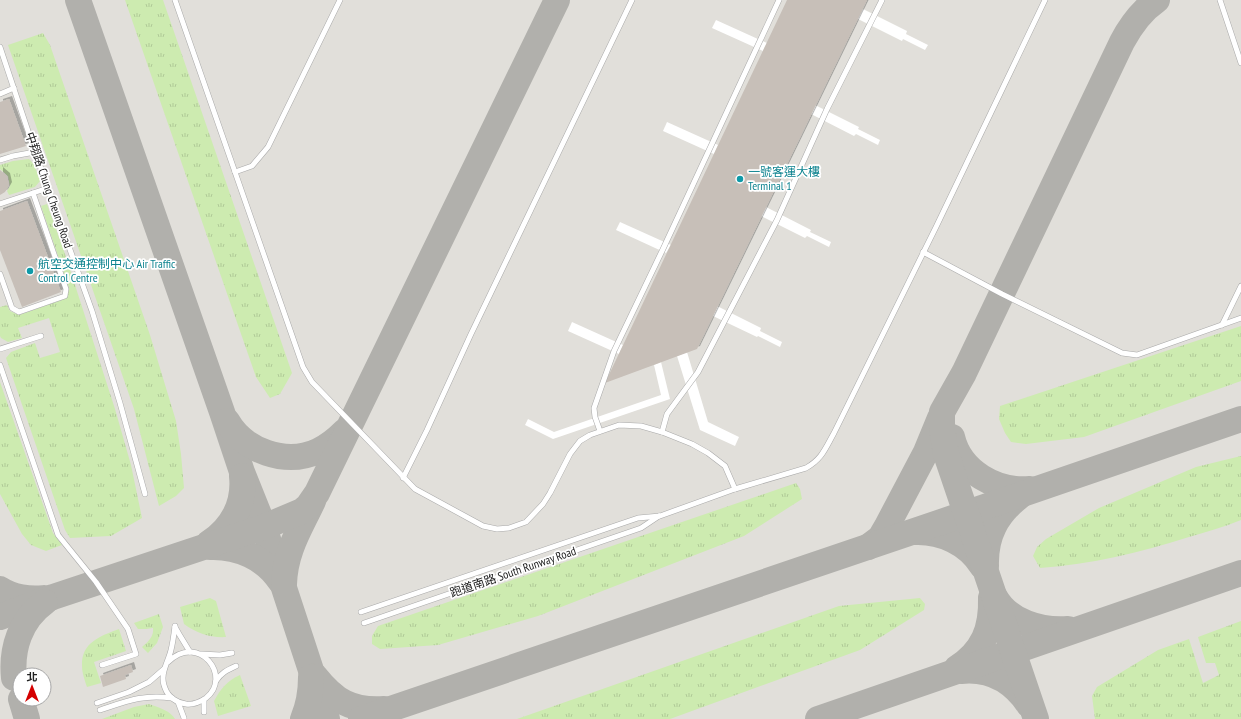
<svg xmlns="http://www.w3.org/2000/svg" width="1241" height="719" font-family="'PT Sans Narrow','Noto Sans TC',sans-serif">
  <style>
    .airport { fill: #e1dfda; fill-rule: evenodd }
    .grass { fill: url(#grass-tufts) }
    .pier { fill: #fff }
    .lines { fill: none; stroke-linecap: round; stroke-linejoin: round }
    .taxiway { stroke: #b1b0ac; stroke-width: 26 }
    .building { fill: #c7bfb8; filter: url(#shadow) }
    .lane-casing { stroke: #a9a9a9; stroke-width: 6 }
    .lane { stroke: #fff; stroke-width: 5 }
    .culture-dot { fill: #0f9aa8; stroke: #fff; stroke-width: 1.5 }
    .labels { text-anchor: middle; stroke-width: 3.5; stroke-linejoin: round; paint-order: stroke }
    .culture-label { font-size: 12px; fill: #0d838f; stroke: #fff; text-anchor: start }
    .street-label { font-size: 12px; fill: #222; stroke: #fff }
  </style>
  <defs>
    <pattern id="grass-tufts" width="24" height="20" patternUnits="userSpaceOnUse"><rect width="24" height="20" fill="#cdebb0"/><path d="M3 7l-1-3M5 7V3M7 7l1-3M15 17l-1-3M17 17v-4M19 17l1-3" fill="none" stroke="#b0c997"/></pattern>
    <filter id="shadow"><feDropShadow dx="3" dy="-3" stdDeviation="0" flood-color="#0004"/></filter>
  </defs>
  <rect width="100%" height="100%" fill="#f2efe9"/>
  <path class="airport" d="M0,0H1241V719H0ZM20,675H44V699H20Z"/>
  <g class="grass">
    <polygon points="125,0 163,0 292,373 280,394 270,398 256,377"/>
    <polygon points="43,33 50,45 150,335 176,421 181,454 184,488 176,496 159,506 134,409 8,45"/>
    <polygon points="29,159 34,164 40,181 35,187 9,195 7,191 10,186 8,176 0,169 0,165 13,161"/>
    <polygon points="47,204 65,254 115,409 131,465 142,518 111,536 70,538 65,530 6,358 11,352 35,343 40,358 60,352 49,318 18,328 22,338 8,342 1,338 0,336 0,307 7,305 10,311 19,315 67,298 69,288 41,206"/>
    <polygon points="1241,326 1241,381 1084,437 1026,444 1011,442 1005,433 999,419 1000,406"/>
    <polygon points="0,382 53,533 62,545 46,551 31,545 22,534 0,494"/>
    <path d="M1241,456V520C1224,527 1206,532 1189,537C1139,553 1092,564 1040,568L1033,556L1037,547L1046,539L1099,508L1196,467Z"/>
    <polygon points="796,483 800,489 802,499 744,536 538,616 438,645 380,649 372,644 372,636 378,626"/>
    <path d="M210,598L216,601L226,637C211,638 196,633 184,624L180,607Z"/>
    <polygon points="920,598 925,604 924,610 860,650 670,719 517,719 839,606"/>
    <path d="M159,614L163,627L157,643L148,653L142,647C149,641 154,636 153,628L146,629H138L134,623Z"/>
    <polygon points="1241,621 1241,719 1095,719 1092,696 1097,687 1158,650 1189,639 1203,683 1219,675 1215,663 1206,663 1198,637"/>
    <path d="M119,629L126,651L94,662L101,683L87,687C85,681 82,673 82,666C81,642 101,636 119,629Z"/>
    <path d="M240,675L251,706L218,716L214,701C221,688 227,681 240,675Z"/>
    <path d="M149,704C158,707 171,711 175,719H102L134,707Z"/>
  </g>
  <g class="pier">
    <polygon points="863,9 907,31 906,34 928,45 925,50 903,39 902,41 858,19"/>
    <polygon points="716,20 767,43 763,51 712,28"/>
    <polygon points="815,105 859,127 858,129 880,140 878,145 856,134 854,136 811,114"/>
    <polygon points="667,122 718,145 714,154 663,131"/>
    <polygon points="766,207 811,230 810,232 831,242 829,247 807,236 805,238 761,216"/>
    <polygon points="620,222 671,245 666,253 616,230"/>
    <polygon points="717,306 761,328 760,331 782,342 780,347 758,336 757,337 713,316"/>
    <polygon points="572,322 623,345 619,354 568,331"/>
    <polygon points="687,352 708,422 739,437 735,446 700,430 677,356"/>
    <polygon points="661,362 670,399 553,439 525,425 528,419 554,432 661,395 654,365"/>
  </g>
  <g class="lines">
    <g class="taxiway">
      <polyline points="78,0 222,412 242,472 264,527 327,719"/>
      <path d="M227,421C244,451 286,466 318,451C329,446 337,439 345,431"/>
      <path d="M952,437C960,472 997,492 1030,489"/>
      <path d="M915,532C941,531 968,543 982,566"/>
      <path d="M209,543C232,528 245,504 242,476"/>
      <path d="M210,547C238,546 265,558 280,581"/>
      <polyline points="868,547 880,538 887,526 926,452 940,418"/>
      <path d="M986,566C985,535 997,514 1020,496"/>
      <path d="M284,584C285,551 300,529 313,501"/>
      <path d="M0,589C12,597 30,600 44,598"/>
      <path d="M995,597C1009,622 1041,631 1068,629"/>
      <polyline points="0,617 53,597 264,527 302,511 308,506 317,493 557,0"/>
      <path d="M957,668C983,651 992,629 991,598"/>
      <path d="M961,671C990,668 1013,681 1029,705"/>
      <path d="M315,676C335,701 351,711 384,709"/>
      <path d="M14,678C11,649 20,620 45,602"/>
      <polyline points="21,699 27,719"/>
      <path d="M303,719C309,705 311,693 311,677"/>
      <path d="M361,719C655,620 948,520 1241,419"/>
      <polyline points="818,719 1241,573"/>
      <path d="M1036,719L946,454L942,428V412L964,373L1122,42C1131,25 1141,11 1157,0"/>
    </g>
  </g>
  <g class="building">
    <polygon points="787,0 867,0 697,349 605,383"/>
    <polygon points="9,99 26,146 0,154 0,102"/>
    <polygon points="0,170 7,176 9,185 5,192 0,195"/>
    <polygon points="27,201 61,292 22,307 0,250 0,211"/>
    <polygon points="131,665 133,672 125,675 126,679 103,687 100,676"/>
  </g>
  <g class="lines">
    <defs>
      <g id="lane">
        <polyline points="175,0 303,367 312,382 415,489 483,526 497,529 509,528 526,522 543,504 550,493 570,454 580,441 590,435 619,425 641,426 662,432 692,444 708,453 725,466 735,489"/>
        <polyline points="1220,0 1241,63"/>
        <polyline points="0,47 35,152 92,311 120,403 145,494"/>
        <polyline points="0,94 14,88"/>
        <polyline points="0,160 13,156 35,152"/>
        <polyline points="235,172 252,166 268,147 340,0"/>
        <polyline points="0,204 48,188"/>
        <polyline points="923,252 1002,294 1122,353 1137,355 1241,318"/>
        <polyline points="0,274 12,308 19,312 65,296 66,289 33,193"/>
        <polyline points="1222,325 1241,286"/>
        <polyline points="0,349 41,336"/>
        <polyline points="0,365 58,535 96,582 128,629 136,654 102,665"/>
        <polyline points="600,431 595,417 594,408 614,351 663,249 779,0"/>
        <polyline points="662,432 667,414 698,372 777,220 827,109 882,0"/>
        <polyline points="403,478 427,430 471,334 632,0"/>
        <path d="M361,612L638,518L660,516L735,489L806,468C822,459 825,449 834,433L936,227L1045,0"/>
        <polyline points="364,623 641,528 659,516"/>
        <polyline points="175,627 179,634 190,652"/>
        <polyline points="201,654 220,655 232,653"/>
        <path d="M168,662C199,632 233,677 206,698C200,702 193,705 186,704C177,703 168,697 165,688C159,674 168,663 171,650C173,642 174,634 175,626"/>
        <path d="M216,681C221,673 227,670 236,666"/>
        <polyline points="178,702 184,718"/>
        <polyline points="97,703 129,692 149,682 164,669"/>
        <path d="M100,710C127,701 143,694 172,698"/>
        <polyline points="204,712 204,700"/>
      </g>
    </defs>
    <use href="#lane" class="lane-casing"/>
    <use href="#lane" class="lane"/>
  </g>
  <g class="culture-dot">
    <circle cx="740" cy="179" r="4"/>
    <circle cx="30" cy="271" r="4"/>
  </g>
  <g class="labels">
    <g class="culture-label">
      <text x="748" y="176">一號客運大樓<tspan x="748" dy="14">Terminal 1</tspan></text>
      <text x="38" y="268">航空交通控制中心 Air Traffic<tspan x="38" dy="14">Control Centre</tspan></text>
    </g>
    <g class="street-label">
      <text transform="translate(49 190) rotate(71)" y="4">中翔路 Chung Cheung Road</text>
      <text transform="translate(513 572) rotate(-19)" y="4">跑道南路 South Runway Road</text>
    </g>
  </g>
  <g transform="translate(32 687)"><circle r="19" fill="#ffffff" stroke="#a7a7a7"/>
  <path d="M0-3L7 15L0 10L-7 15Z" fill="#d40000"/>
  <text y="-6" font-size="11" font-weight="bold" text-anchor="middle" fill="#222222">北</text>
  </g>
</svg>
